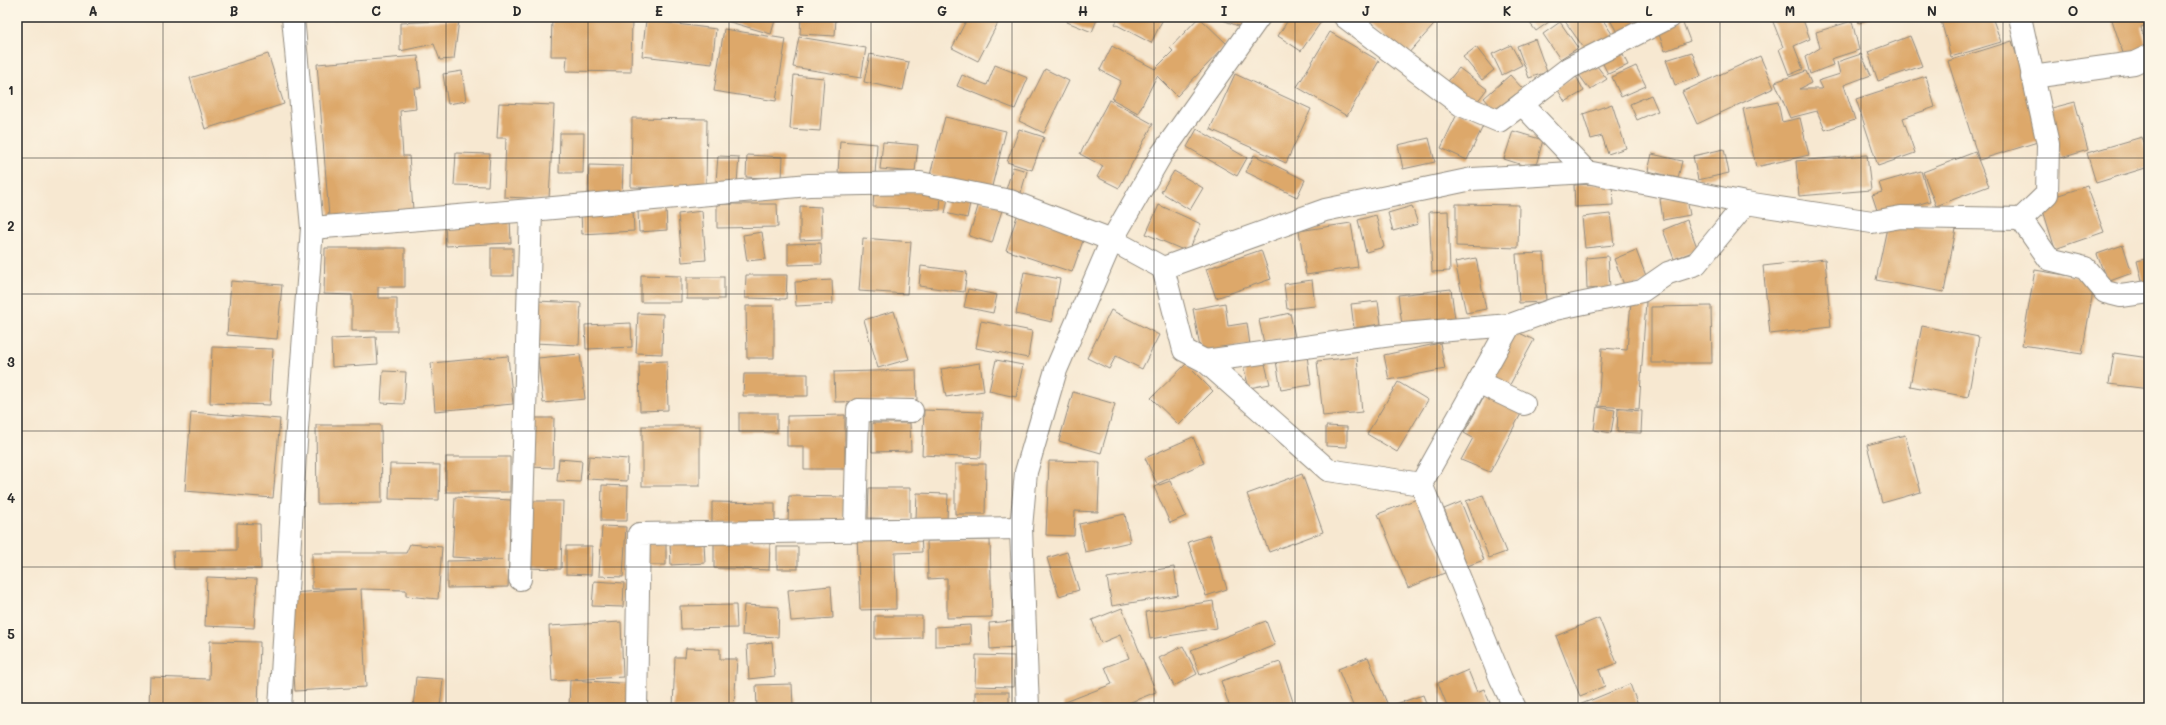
<svg xmlns="http://www.w3.org/2000/svg" width="2166" height="725" font-family="Mali,sans-serif">
  <style>
    .building { fill: #dda86b }
    .lines { fill: none; stroke-linecap: round; stroke-linejoin: round }
    .minor-casing { stroke: #918a7e; stroke-width: 24 }
    .minor { stroke: #fff; stroke-width: 22 }
    .grid { fill: none; stroke: #2b2b2b; stroke-width: 1; stroke-opacity: 0.55 }
    .neatline { fill: none; stroke: #2b2b2b; stroke-width: 1.5 }
    .grid-label { font-size: 13px; text-anchor: middle; font-weight: bold; fill: #2b2b2b }
  </style>
  <rect width="100%" height="100%" fill="#fcf5e5"/>
  <filter id="ink" filterUnits="userSpaceOnUse"><feTurbulence type="fractalNoise" baseFrequency=".025" numOctaves="2"/><feDisplacementMap in="SourceGraphic" scale="8" xChannelSelector="R" yChannelSelector="G"/><feConvolveMatrix kernelMatrix="1 2 1 2 8 2 1 2 1" color-interpolation-filters="sRGB"/></filter>
  <filter id="wash" filterUnits="userSpaceOnUse"><feTurbulence type="fractalNoise" baseFrequency=".012" numOctaves="4" result="noise"/><feDisplacementMap in="SourceGraphic" scale="16" xChannelSelector="R" yChannelSelector="G"/><feGaussianBlur stdDeviation="0.9" result="paint"/><feColorMatrix in="noise" values="0 0 0 0 0 0 0 0 0 0 0 0 0 0 0 0 0 1.4 0 .05"/><feComposite in="paint" operator="in"/></filter>
  <g filter="url(#wash)">
    <rect width="100%" height="100%" fill="#f7e8d1"/>
    <g id="blocks">
      <g class="building">
        <polygon points="332,17 342,17 342,18 333,20"/>
        <polygon points="480,17 546,17 545,22 480,19"/>
        <polygon points="552,17 632,17 631,72 566,71 567,56 551,56"/>
        <polygon points="713,17 776,17 771,34"/>
        <polygon points="801,17 836,17 835,36 800,34"/>
        <polygon points="968,17 1001,17 978,61 952,48"/>
        <polygon points="1069,17 1098,17 1092,32 1067,22"/>
        <polygon points="1119,17 1164,17 1151,43 1115,24"/>
        <polygon points="1199,17 1227,44 1177,96 1157,76 1138,113 1112,99 1121,81 1100,70 1112,46 1155,69 1173,51 1170,48"/>
        <polygon points="1221,17 1250,17 1246,29 1220,19"/>
        <polygon points="1290,17 1320,17 1323,19 1301,51 1278,36"/>
        <polygon points="1362,17 1441,17 1406,56"/>
        <polygon points="1525,17 1556,17 1536,31"/>
        <polygon points="1562,17 1601,17 1614,37 1588,54"/>
        <polygon points="1611,17 1634,17 1638,25 1619,36 1609,18"/>
        <polygon points="1771,17 1802,17 1810,39 1794,46 1803,69 1789,75 1779,49 1783,47"/>
        <polygon points="1857,17 1873,17 1859,23"/>
        <polygon points="1940,17 1992,17 2001,42 1951,57"/>
        <polygon points="2111,17 2149,17 2149,24 2141,27 2149,54 2126,62"/>
        <polygon points="459,20 454,59 440,60 434,44 400,51 400,23"/>
        <polygon points="646,20 716,29 712,64 642,56"/>
        <polygon points="1682,20 1690,41 1665,51 1657,29"/>
        <polygon points="1852,21 1859,50 1831,59 1833,65 1810,74 1805,57 1820,48 1816,32"/>
        <polygon points="1560,22 1578,48 1560,59 1543,34"/>
        <polygon points="724,29 786,39 776,101 714,91"/>
        <polygon points="1330,32 1379,61 1347,116 1297,87"/>
        <polygon points="1910,36 1922,66 1878,81 1868,52"/>
        <polygon points="799,37 866,48 861,78 793,67"/>
        <polygon points="1535,39 1547,72 1529,78 1517,46"/>
        <polygon points="2012,41 2044,140 1979,160 1948,61"/>
        <polygon points="1511,45 1522,65 1502,75 1492,54"/>
        <polygon points="1476,47 1494,70 1482,80 1463,57"/>
        <polygon points="1692,52 1701,76 1675,85 1666,60"/>
        <polygon points="1622,53 1628,65 1608,74 1602,62"/>
        <polygon points="268,54 284,104 205,129 190,78"/>
        <polygon points="870,54 909,62 903,90 864,82"/>
        <polygon points="1861,54 1871,75 1844,85 1855,120 1825,130 1817,111 1790,118 1775,82 1806,71 1811,83 1799,89 1822,89 1818,81 1840,74 1837,62"/>
        <polygon points="418,56 421,88 414,88 416,109 400,111 403,156 409,156 413,210 329,217 317,64"/>
        <polygon points="1760,56 1774,88 1697,124 1682,92"/>
        <polygon points="1593,61 1607,79 1590,90 1577,72"/>
        <polygon points="995,65 1028,78 1015,109 957,86 962,75 987,85"/>
        <polygon points="1636,66 1646,86 1621,97 1612,77"/>
        <polygon points="1459,68 1487,89 1473,107 1445,85"/>
        <polygon points="1045,69 1069,81 1044,133 1019,121"/>
        <polygon points="462,71 466,101 448,104 443,74"/>
        <polygon points="1235,74 1311,109 1286,163 1210,129"/>
        <polygon points="794,75 824,78 820,131 790,129"/>
        <polygon points="1510,75 1523,89 1496,112 1484,98"/>
        <polygon points="1576,76 1584,91 1565,102 1556,87"/>
        <polygon points="1926,76 1935,107 1903,118 1915,153 1878,166 1856,99"/>
        <polygon points="1651,95 1658,111 1637,120 1630,104"/>
        <polygon points="1109,100 1153,124 1119,188 1097,177 1103,166 1080,154"/>
        <polygon points="1778,102 1782,122 1800,118 1809,155 1756,167 1743,109"/>
        <polygon points="2075,102 2088,150 2061,158 2048,109"/>
        <polygon points="499,103 554,105 549,199 504,197 506,138 497,138"/>
        <polygon points="1612,104 1626,148 1608,154 1602,136 1591,139 1583,114"/>
        <polygon points="1458,112 1484,124 1467,160 1441,148"/>
        <polygon points="945,117 1006,131 991,190 930,175"/>
        <polygon points="632,118 707,119 706,189 631,187"/>
        <polygon points="1019,129 1044,137 1032,170 1007,162"/>
        <polygon points="1197,129 1247,158 1237,176 1187,147"/>
        <polygon points="1513,131 1543,140 1535,169 1504,159"/>
        <polygon points="560,133 584,133 583,173 559,173"/>
        <polygon points="2142,137 2149,160 2149,167 2096,183 2087,153"/>
        <polygon points="1429,138 1435,162 1403,169 1398,145"/>
        <polygon points="840,141 877,144 875,175 838,172"/>
        <polygon points="883,142 918,145 915,172 880,169"/>
        <polygon points="1724,149 1729,173 1698,180 1693,156"/>
        <polygon points="1975,152 1989,186 1936,206 1923,172"/>
        <polygon points="456,153 490,154 488,186 454,185"/>
        <polygon points="1652,154 1682,161 1678,178 1648,171"/>
        <polygon points="747,155 783,157 782,179 746,177"/>
        <polygon points="1254,155 1305,180 1297,197 1246,172"/>
        <polygon points="1867,155 1871,190 1799,196 1796,161"/>
        <polygon points="718,156 739,157 737,183 716,181"/>
        <polygon points="589,165 623,166 622,198 588,197"/>
        <polygon points="1013,167 1027,171 1019,200 1004,196"/>
        <polygon points="1174,171 1203,188 1190,210 1161,192"/>
        <polygon points="1921,171 1930,201 1879,216 1872,195 1882,192 1879,183"/>
        <polygon points="1612,183 1613,205 1575,207 1574,185"/>
        <polygon points="2087,186 2104,232 2055,249 2040,201"/>
        <polygon points="874,189 941,193 940,210 873,207"/>
        <polygon points="949,193 971,198 967,218 945,213"/>
        <polygon points="1686,194 1690,215 1663,220 1660,199"/>
        <polygon points="980,200 1003,207 992,243 969,236"/>
        <polygon points="717,204 777,204 778,227 717,228"/>
        <polygon points="1456,204 1519,205 1518,248 1456,246"/>
        <polygon points="1159,205 1201,224 1188,252 1146,234"/>
        <polygon points="800,206 821,207 822,239 800,240"/>
        <polygon points="1412,206 1418,224 1393,231 1388,213"/>
        <polygon points="666,209 667,230 639,232 638,211"/>
        <polygon points="633,210 634,231 582,234 581,213"/>
        <polygon points="702,211 706,260 682,262 678,214"/>
        <polygon points="1448,211 1450,271 1432,272 1429,212"/>
        <polygon points="1018,213 1085,235 1072,272 1006,250"/>
        <polygon points="1610,214 1614,245 1585,248 1582,217"/>
        <polygon points="1376,215 1384,247 1366,252 1358,220"/>
        <polygon points="510,218 511,243 446,246 445,221"/>
        <polygon points="1687,220 1698,250 1674,259 1663,230"/>
        <polygon points="1351,223 1358,267 1306,275 1299,231"/>
        <polygon points="1888,223 1956,229 1944,292 1876,280"/>
        <polygon points="762,232 766,259 747,261 743,235"/>
        <polygon points="863,238 911,242 907,294 859,291"/>
        <polygon points="821,243 822,264 788,265 788,244"/>
        <polygon points="2123,245 2132,273 2107,282 2097,254"/>
        <polygon points="325,248 405,248 405,287 378,287 378,298 397,298 397,331 352,331 352,295 324,294"/>
        <rect x="491" y="248" width="22" height="28"/>
        <polygon points="1261,250 1271,279 1216,298 1206,269"/>
        <polygon points="1636,250 1648,281 1626,290 1614,259"/>
        <polygon points="1544,253 1546,302 1519,303 1516,254"/>
        <polygon points="1608,256 1610,288 1587,289 1586,258"/>
        <polygon points="1476,258 1486,309 1466,313 1455,262"/>
        <polygon points="2149,258 2149,284 2143,285 2137,261"/>
        <polygon points="1825,259 1831,327 1770,334 1763,266"/>
        <polygon points="921,266 967,272 964,292 919,286"/>
        <polygon points="2035,270 2095,280 2082,354 2022,345"/>
        <polygon points="1024,272 1060,279 1052,322 1016,314"/>
        <polygon points="641,275 681,276 681,302 641,302"/>
        <polygon points="746,275 787,275 786,299 745,298"/>
        <rect x="687" y="277" width="37" height="22"/>
        <polygon points="832,280 833,304 796,306 795,282"/>
        <polygon points="1312,280 1315,306 1287,309 1284,284"/>
        <polygon points="231,281 282,285 277,339 227,335"/>
        <polygon points="968,289 997,295 993,313 964,307"/>
        <polygon points="1451,289 1455,319 1402,325 1398,295"/>
        <polygon points="537,301 581,303 579,345 534,343"/>
        <polygon points="1378,301 1381,324 1354,328 1351,304"/>
        <polygon points="1631,301 1646,302 1639,409 1598,406 1602,348 1627,350"/>
        <polygon points="1225,303 1228,326 1247,323 1250,345 1201,353 1193,309"/>
        <polygon points="746,306 774,306 774,358 747,358"/>
        <polygon points="1711,306 1712,363 1651,363 1651,307"/>
        <polygon points="1111,310 1159,335 1142,369 1116,356 1109,369 1087,358"/>
        <polygon points="894,311 909,359 878,368 864,320"/>
        <polygon points="638,313 663,314 662,354 636,353"/>
        <polygon points="1290,313 1295,337 1264,343 1259,320"/>
        <polygon points="981,321 1032,331 1028,358 976,348"/>
        <polygon points="631,323 632,347 586,349 585,325"/>
        <polygon points="1922,326 1979,337 1968,397 1910,386"/>
        <polygon points="1511,329 1534,340 1506,392 1484,378"/>
        <polygon points="376,337 378,364 332,367 331,339"/>
        <polygon points="1440,343 1445,369 1389,380 1384,355"/>
        <polygon points="212,347 273,349 270,405 210,403"/>
        <polygon points="2114,353 2149,358 2149,389 2109,384"/>
        <polygon points="580,354 585,399 543,403 538,358"/>
        <polygon points="508,356 513,404 435,411 431,363"/>
        <polygon points="1307,356 1311,385 1281,390 1276,361"/>
        <polygon points="1357,357 1362,412 1323,416 1317,361"/>
        <polygon points="996,360 1023,365 1016,397 989,391"/>
        <polygon points="1264,360 1270,384 1249,388 1243,365"/>
        <polygon points="667,361 668,410 640,411 639,362"/>
        <polygon points="980,363 984,391 946,397 941,369"/>
        <polygon points="1186,364 1213,391 1179,425 1151,398"/>
        <polygon points="916,370 917,400 835,402 834,372"/>
        <polygon points="383,371 406,372 404,404 381,403"/>
        <polygon points="744,374 808,374 808,396 743,396"/>
        <polygon points="1398,382 1428,400 1397,452 1367,434"/>
        <polygon points="1073,392 1115,404 1101,453 1059,441"/>
        <polygon points="1485,394 1523,410 1490,472 1461,460 1473,438 1464,433"/>
        <polygon points="1597,407 1615,410 1611,433 1594,430"/>
        <polygon points="1618,409 1642,411 1641,433 1617,432"/>
        <polygon points="924,410 983,412 981,458 922,455"/>
        <polygon points="191,412 280,419 273,498 185,491"/>
        <rect x="739" y="413" width="38" height="19"/>
        <polygon points="845,415 845,469 804,469 804,446 787,446 787,416"/>
        <polygon points="530,418 554,418 553,468 529,467"/>
        <polygon points="872,423 910,423 911,451 872,452"/>
        <polygon points="316,425 381,425 382,503 317,504"/>
        <rect x="642" y="426" width="58" height="60"/>
        <polygon points="1326,426 1347,427 1347,447 1326,446"/>
        <polygon points="1905,435 1921,492 1882,503 1867,445"/>
        <polygon points="1193,437 1204,463 1157,484 1145,458"/>
        <polygon points="589,456 628,459 627,481 587,479"/>
        <rect x="446" y="457" width="64" height="35"/>
        <polygon points="559,459 582,461 580,482 557,481"/>
        <polygon points="1049,461 1100,462 1098,512 1075,511 1074,536 1046,535"/>
        <polygon points="390,464 440,465 439,500 389,499"/>
        <polygon points="955,464 986,464 985,514 955,514"/>
        <polygon points="1302,474 1323,532 1269,552 1247,494"/>
        <polygon points="1170,481 1186,516 1170,523 1154,487"/>
        <polygon points="602,485 628,486 627,521 601,521"/>
        <polygon points="869,488 910,488 910,519 868,518"/>
        <polygon points="917,493 948,494 947,519 916,519"/>
        <polygon points="1483,495 1506,552 1489,558 1466,501"/>
        <polygon points="789,496 845,497 845,522 788,522"/>
        <polygon points="455,497 511,500 508,587 447,588 447,561 502,560 452,557"/>
        <polygon points="1417,499 1447,572 1408,588 1378,514"/>
        <polygon points="529,501 563,501 561,569 528,568"/>
        <polygon points="712,502 775,503 775,523 712,523"/>
        <polygon points="1461,502 1484,560 1467,566 1444,509"/>
        <polygon points="1125,514 1130,542 1085,552 1079,524"/>
        <polygon points="237,523 260,524 261,569 174,569 173,551 237,550"/>
        <polygon points="602,526 626,527 623,577 599,576"/>
        <polygon points="921,533 922,552 895,553 896,609 860,610 857,535"/>
        <polygon points="1210,535 1227,589 1206,596 1188,542"/>
        <polygon points="990,540 992,617 947,618 947,578 928,579 927,541"/>
        <polygon points="714,541 770,543 769,570 714,568"/>
        <polygon points="704,542 705,563 671,565 670,543"/>
        <polygon points="410,544 442,547 438,599 406,596 406,590 361,589 366,687 295,691 289,593 356,589 312,589 312,553 406,553"/>
        <polygon points="645,544 666,544 666,565 644,565"/>
        <polygon points="566,546 592,546 591,575 566,574"/>
        <rect x="777" y="547" width="21" height="22"/>
        <polygon points="1067,552 1079,590 1059,596 1047,558"/>
        <polygon points="1174,567 1178,595 1112,606 1107,578"/>
        <polygon points="207,577 257,579 254,628 205,626"/>
        <polygon points="594,581 624,583 623,607 592,606"/>
        <polygon points="831,586 833,618 791,621 788,590"/>
        <polygon points="1213,601 1217,628 1150,639 1146,612"/>
        <polygon points="736,605 737,628 681,629 680,606"/>
        <polygon points="744,605 779,607 778,637 742,635"/>
        <polygon points="1122,608 1156,692 1116,708 1065,708 1063,703 1112,684 1105,667 1129,658 1120,635 1101,643 1092,620"/>
        <polygon points="875,616 922,616 922,638 875,639"/>
        <polygon points="1599,618 1617,663 1599,670 1605,686 1580,696 1556,636"/>
        <polygon points="1013,621 1014,647 990,649 989,623"/>
        <polygon points="1266,621 1275,645 1200,675 1191,650"/>
        <polygon points="621,622 623,677 552,681 549,626"/>
        <polygon points="970,625 971,645 935,646 935,627"/>
        <polygon points="210,641 260,642 258,708 149,708 150,677 209,679"/>
        <polygon points="772,642 775,676 749,679 747,645"/>
        <polygon points="1183,646 1197,674 1174,686 1159,658"/>
        <polygon points="686,648 720,649 720,659 737,659 734,708 673,708 675,657 685,657"/>
        <polygon points="976,655 1014,656 1013,687 975,686"/>
        <polygon points="1368,657 1389,708 1354,708 1338,669"/>
        <polygon points="1280,662 1295,708 1230,708 1221,681"/>
        <polygon points="1468,670 1477,692 1484,689 1492,708 1448,708 1438,683"/>
        <polygon points="416,677 443,679 440,708 413,708"/>
        <polygon points="570,680 635,684 634,708 569,708"/>
        <polygon points="792,684 793,708 757,708 756,685"/>
        <polygon points="1630,684 1639,708 1572,708"/>
        <rect x="975" y="692" width="34" height="16"/>
        <polygon points="1423,695 1428,708 1394,708 1393,705"/>
        <polygon points="1150,703 1151,708 1135,708"/>
      </g>
    </g>
  </g>
  <g filter="url(#ink)">
    <use href="#blocks" fill-opacity="0" stroke="#918a7e" stroke-width="1"/>
    <g class="lines">
      <defs>
        <g id="minor">
          <polyline points="1345,17 1461,105 1499,121 1522,104 1587,172 1746,203 1872,222 1901,217 2021,219 2047,194 2048,144 2020,17"/>
          <polyline points="2032,77 2134,63 2149,56"/>
          <polyline points="1522,104 1569,68 1670,17"/>
          <polyline points="2021,219 2049,259 2085,268 2105,292 2121,296 2149,292"/>
          <polyline points="312,228 531,210 809,185 920,183 1010,201 1112,240 1163,268 1325,210 1472,179 1587,172"/>
          <polyline points="1163,268 1184,350 1205,361 1328,470 1421,484 1501,679 1515,708"/>
          <polyline points="1205,361 1391,335 1510,325"/>
          <polyline points="1478,382 1524,404"/>
          <polyline points="1421,484 1510,325 1555,309 1642,291 1668,273 1696,264 1746,203"/>
          <polyline points="855,530 858,410 912,411"/>
          <polyline points="520,579 531,210"/>
          <polyline points="280,708 295,456 312,228 293,17"/>
          <polyline points="636,708 639,534 1021,528"/>
          <polyline points="1028,708 1021,528 1026,472 1056,370 1112,240 1161,155 1259,17"/>
        </g>
      </defs>
      <use href="#minor" class="minor-casing"/>
      <use href="#minor" class="minor"/>
    </g>
  </g>
  <path class="grid" d="M163,17V708M305,17V708M446,17V708M588,17V708M729,17V708M871,17V708M1012,17V708M1154,17V708M1295,17V708M1437,17V708M1578,17V708M1720,17V708M1861,17V708M2003,17V708M17,158H2149M17,294H2149M17,431H2149M17,567H2149"/>
  <rect width="2166" height="725" fill="none" stroke="#fcf5e5" stroke-width="44"/>
  <rect x="22" y="22" width="2122" height="681" class="neatline"/>
  <g class="grid-label">
    <text x="93" y="16">A</text>
    <text x="234" y="16">B</text>
    <text x="376" y="16">C</text>
    <text x="517" y="16">D</text>
    <text x="659" y="16">E</text>
    <text x="800" y="16">F</text>
    <text x="942" y="16">G</text>
    <text x="1083" y="16">H</text>
    <text x="1224" y="16">I</text>
    <text x="1366" y="16">J</text>
    <text x="1507" y="16">K</text>
    <text x="1649" y="16">L</text>
    <text x="1790" y="16">M</text>
    <text x="1932" y="16">N</text>
    <text x="2073" y="16">O</text>
    <text x="11" y="95">1</text>
    <text x="11" y="231">2</text>
    <text x="11" y="367">3</text>
    <text x="11" y="503">4</text>
    <text x="11" y="639">5</text>
  </g>
</svg>
